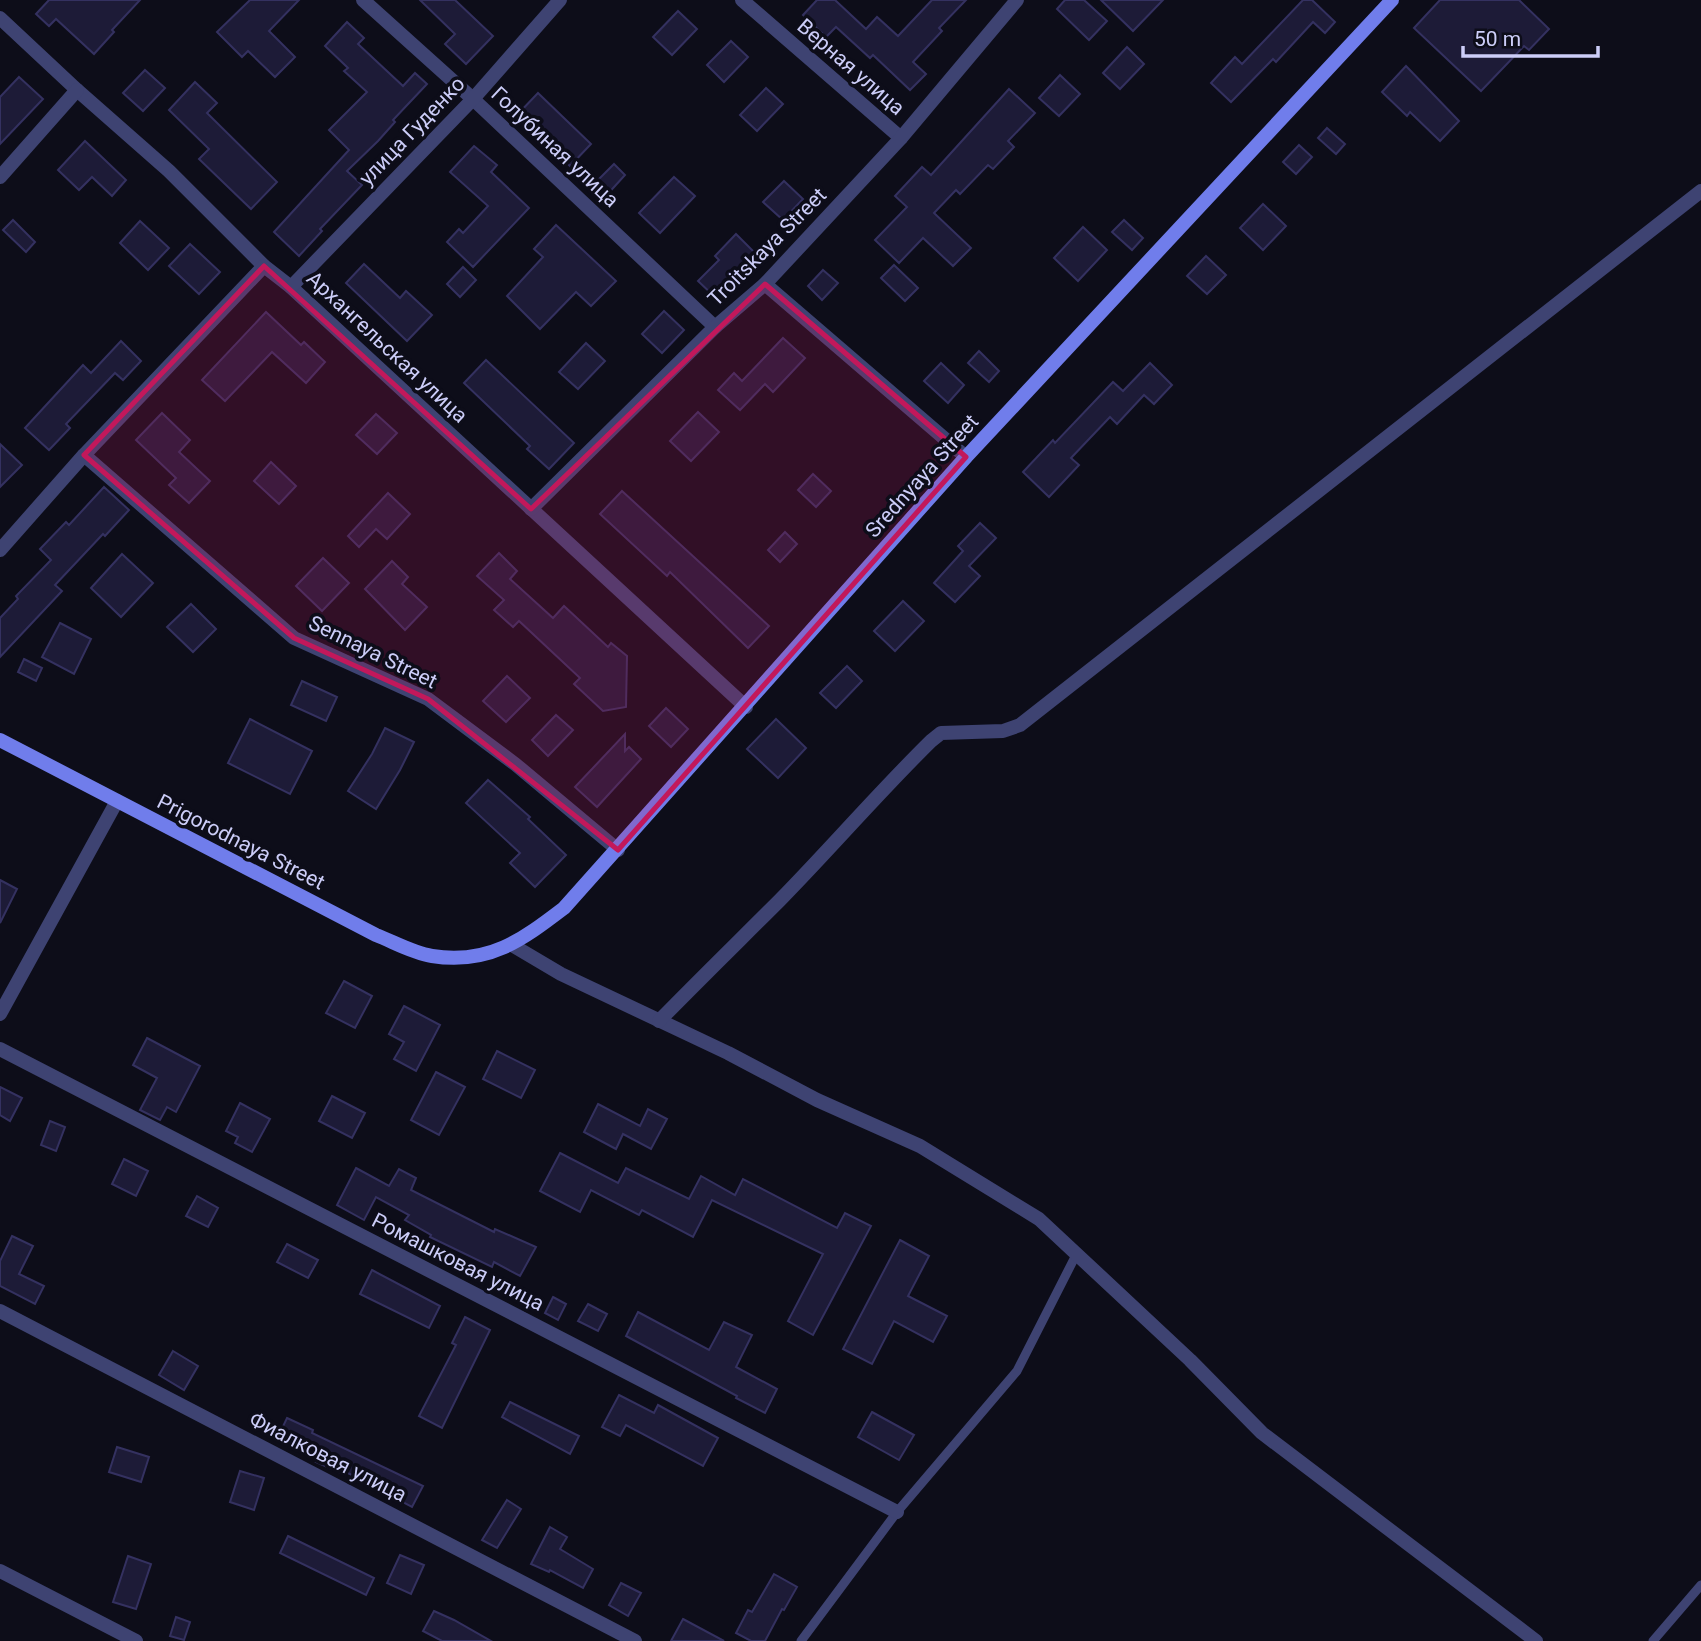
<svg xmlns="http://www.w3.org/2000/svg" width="1701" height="1641" font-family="Roboto,sans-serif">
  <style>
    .building { fill: #1d1b37; stroke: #343160; stroke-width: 2 }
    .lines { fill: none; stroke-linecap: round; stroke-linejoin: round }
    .lane { stroke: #3e4372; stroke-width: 9 }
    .street { stroke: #3e4372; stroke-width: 14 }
    .secondary { stroke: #707deb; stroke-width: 14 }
    .marked { fill: #c2185b; fill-opacity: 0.2; stroke: #c2185b; stroke-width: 5; stroke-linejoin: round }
    .labels { text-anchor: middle; stroke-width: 7; stroke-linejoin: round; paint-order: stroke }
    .street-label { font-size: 21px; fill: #cccdf8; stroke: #0d0d19 }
  </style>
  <rect width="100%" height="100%" fill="#0d0d19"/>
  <g class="building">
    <polygon points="49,0 140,0 112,30 114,32 94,54 56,19 49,26 36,14"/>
    <polygon points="250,0 299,0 269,31 295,57 275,77 248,51 242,57 217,32"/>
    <polygon points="420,0 455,0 493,36 466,64 445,44 455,34"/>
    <polygon points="817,0 835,0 866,29 877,17 898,36 932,0 966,0 939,28 942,31 913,62 926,74 910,90 873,55 870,58 836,27 826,37 803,15"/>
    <polygon points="1065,0 1084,0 1107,21 1089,40 1057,9"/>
    <polygon points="1101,0 1163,0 1133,31"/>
    <polygon points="1303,0 1312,0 1335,22 1325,33 1313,22 1276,62 1273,59 1231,102 1211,83 1235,57 1242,64"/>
    <polygon points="1440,0 1519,0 1549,29 1529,50 1524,46 1481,91 1414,28"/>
    <polygon points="678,11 697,29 672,55 653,37"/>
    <polygon points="347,22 364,38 358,44 403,86 415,73 427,84 393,120 395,122 378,141 347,171 362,185 320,229 322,231 299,256 274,232 349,150 329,130 367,92 344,71 348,68 325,46"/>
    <polygon points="731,41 748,57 724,82 707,65"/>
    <polygon points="1127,47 1144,64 1120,89 1103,73"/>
    <polygon points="1406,66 1459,121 1440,141 1410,112 1407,116 1382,92"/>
    <polygon points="145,70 165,88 143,111 123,93"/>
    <polygon points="1060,75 1080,94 1059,116 1039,98"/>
    <polygon points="19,77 43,99 0,144 0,97"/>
    <polygon points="195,82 217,103 207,113 277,182 251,209 199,159 209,149 169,110"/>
    <polygon points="766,88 783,104 757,131 740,115"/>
    <polygon points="1009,89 1035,113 1008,141 1014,147 993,169 988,165 960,194 956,190 934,213 971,248 953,266 923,238 899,263 875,240 907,207 895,196 922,167 931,175"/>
    <polygon points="538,93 591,144 570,166 517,115"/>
    <polygon points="1327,128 1345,144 1336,154 1318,138"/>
    <polygon points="85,141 126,180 112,196 92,177 79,190 58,170"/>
    <polygon points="1299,145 1312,157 1296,174 1283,162"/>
    <polygon points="474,146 497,165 491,172 529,208 473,267 447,242 459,229 463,233 488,206 450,172"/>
    <polygon points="614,164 625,175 605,197 593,185"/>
    <polygon points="674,177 695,196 660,233 639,213"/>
    <polygon points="784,181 803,199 783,220 763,202"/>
    <polygon points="1263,204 1286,226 1263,250 1240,228"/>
    <polygon points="13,220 35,242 26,252 3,230"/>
    <polygon points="1124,220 1143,238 1132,250 1112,232"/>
    <polygon points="140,221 169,248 148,270 120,243"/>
    <polygon points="556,225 616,281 591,306 576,292 540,329 507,296 543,257 534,249"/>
    <polygon points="1083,227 1107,250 1078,281 1054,258"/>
    <polygon points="736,234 754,252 724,284 726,285 715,297 698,281 719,260 715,256"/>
    <polygon points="190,244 220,272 199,294 169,266"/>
    <polygon points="1206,256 1226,275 1207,294 1187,276"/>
    <polygon points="364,264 400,298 406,291 432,315 407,341 346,283"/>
    <polygon points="894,265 918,288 905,301 881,278"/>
    <polygon points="463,267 476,280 460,297 447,284"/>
    <polygon points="823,270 838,283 822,300 808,286"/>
    <polygon points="664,311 684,330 662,353 642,334"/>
    <polygon points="266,312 301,345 304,342 325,362 306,383 272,352 225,401 202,380"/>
    <polygon points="783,338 805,358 773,392 765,384 740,410 718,390 734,373 742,381"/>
    <polygon points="121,341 141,361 123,380 115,373 66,424 70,428 49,450 25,428 83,365 91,373"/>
    <polygon points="586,343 605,361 578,389 559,372"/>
    <polygon points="979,351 999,371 989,382 968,363"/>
    <polygon points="486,360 574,443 549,469 527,449 530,446 464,383"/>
    <polygon points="941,363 964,385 948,403 924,381"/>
    <polygon points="1150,363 1172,385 1154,404 1144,395 1117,424 1110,417 1071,458 1079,465 1049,497 1023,472 1053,440 1055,443 1113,382 1123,391"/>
    <polygon points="698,412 719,432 691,461 670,441"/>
    <polygon points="162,413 190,440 179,452 210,481 189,503 169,485 176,478 136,440"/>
    <polygon points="376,414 397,433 377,454 356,435"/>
    <polygon points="0,444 22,465 0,487"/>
    <polygon points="271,462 296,486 279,504 254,481"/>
    <polygon points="813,474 831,491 816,507 798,490"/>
    <polygon points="104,487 129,510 105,536 103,534 55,585 62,591 0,657 0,618 18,599 16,596 51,560 40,549 66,522 69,525"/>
    <polygon points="622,491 769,626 748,648 670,572 667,576 600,514"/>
    <polygon points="388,493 410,514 387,539 376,529 359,547 348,536"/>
    <polygon points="980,523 996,538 969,566 980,576 955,602 934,583 963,551 958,546"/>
    <polygon points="785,532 797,544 780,562 768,550"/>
    <polygon points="499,553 517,571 510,579 553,618 564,606 608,647 611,643 627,656 626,707 603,711 574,684 580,678 519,621 513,627 494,610 504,600 477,576"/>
    <polygon points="122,554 153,583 121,617 91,588"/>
    <polygon points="323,558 349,583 322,611 296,586"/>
    <polygon points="392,561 408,577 402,584 427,607 405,630 365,589"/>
    <polygon points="903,601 924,621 895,651 874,631"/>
    <polygon points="191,604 216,629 193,652 167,627"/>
    <polygon points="60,623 91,639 74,674 42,657"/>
    <polygon points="24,659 42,668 36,681 18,672"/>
    <polygon points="847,666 862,681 836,708 820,693"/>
    <polygon points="507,676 530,698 506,722 483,701"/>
    <polygon points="302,681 337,697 326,721 291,705"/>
    <polygon points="666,708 688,729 671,747 649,726"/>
    <polygon points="556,715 573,730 548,756 532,740"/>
    <polygon points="250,719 312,751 290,794 228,763"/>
    <polygon points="776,719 806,748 778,778 747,749"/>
    <polygon points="385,728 414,742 400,770 376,809 348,791 372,754"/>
    <polygon points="625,734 625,751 629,747 641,759 597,807 575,787"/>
    <polygon points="488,780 530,817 528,819 566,855 535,887 510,863 520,853 466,803"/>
    <polygon points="0,880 17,889 0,923"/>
    <polygon points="344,981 372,996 355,1028 326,1013"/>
    <polygon points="404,1006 440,1025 416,1071 394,1059 404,1042 389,1034"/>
    <polygon points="147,1038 200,1066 176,1112 167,1107 160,1120 140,1110 157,1078 133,1065"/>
    <polygon points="497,1051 535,1070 521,1098 483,1079"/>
    <polygon points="436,1072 465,1087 439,1135 411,1120"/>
    <polygon points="0,1087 22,1098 10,1121 0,1115"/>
    <polygon points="332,1096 365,1113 352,1138 319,1121"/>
    <polygon points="240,1103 270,1119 252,1152 235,1143 238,1137 226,1131"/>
    <polygon points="598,1104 640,1126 648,1109 667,1119 651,1149 623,1134 616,1149 584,1132"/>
    <polygon points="50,1121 65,1127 56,1151 41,1145"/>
    <polygon points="560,1153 618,1183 626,1168 689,1199 701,1176 735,1195 743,1179 837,1228 845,1213 871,1226 813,1335 788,1321 823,1254 712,1200 693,1237 642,1210 639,1215 591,1190 580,1212 540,1191"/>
    <polygon points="124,1159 148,1171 136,1196 112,1184"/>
    <polygon points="356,1168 389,1186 399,1169 416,1178 411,1190 494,1232 495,1229 536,1247 520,1276 494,1262 492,1267 430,1237 431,1235 405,1220 409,1215 376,1197 364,1220 337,1205"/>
    <polygon points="197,1196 218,1208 208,1227 186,1216"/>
    <polygon points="12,1236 33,1246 19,1274 44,1286 35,1304 0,1286 0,1261"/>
    <polygon points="900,1240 929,1256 908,1296 947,1316 933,1342 894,1321 872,1364 843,1349"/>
    <polygon points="287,1244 318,1260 308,1278 277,1262"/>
    <polygon points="372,1270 440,1306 429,1328 360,1294"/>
    <polygon points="553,1297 566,1304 558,1320 545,1313"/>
    <polygon points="588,1304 607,1314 598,1331 578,1321"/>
    <polygon points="638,1312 709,1350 724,1322 752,1335 736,1367 777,1389 765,1413 736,1398 737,1396 626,1336"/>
    <polygon points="465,1317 490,1330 442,1428 419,1416 456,1345 452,1343"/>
    <polygon points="173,1351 198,1366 184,1390 159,1375"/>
    <polygon points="619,1395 654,1413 658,1405 718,1438 703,1466 626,1425 620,1436 602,1427"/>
    <polygon points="510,1402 579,1436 570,1454 502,1417"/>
    <polygon points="872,1412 914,1435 899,1460 858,1437"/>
    <polygon points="287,1418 313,1430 312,1433 423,1486 412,1507 346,1472 345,1475 316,1462 318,1459 277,1439"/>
    <polygon points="117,1447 149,1457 141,1482 109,1472"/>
    <polygon points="240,1471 264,1478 254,1510 230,1502"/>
    <polygon points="507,1500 521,1509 497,1548 482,1540"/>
    <polygon points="550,1527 567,1537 560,1549 593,1569 583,1588 550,1570 549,1572 531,1564"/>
    <polygon points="288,1536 374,1578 366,1595 280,1553"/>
    <polygon points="400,1555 424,1565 411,1594 387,1583"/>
    <polygon points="128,1556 151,1564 136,1609 113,1602"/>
    <polygon points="774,1574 797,1587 784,1610 782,1609 765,1641 751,1641 736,1633 748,1610 752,1612"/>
    <polygon points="621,1583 641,1593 628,1616 609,1605"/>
    <polygon points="434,1611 454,1620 491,1641 442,1641 423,1631"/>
    <polygon points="176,1617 190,1622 184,1640 170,1636"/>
    <polygon points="683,1619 724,1641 671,1641"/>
  </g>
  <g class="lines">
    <g class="lane">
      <polyline points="801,1641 897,1512 1017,1371 1076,1255"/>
      <polyline points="1653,1641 1701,1585"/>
    </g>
    <g class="street">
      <polyline points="363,0 473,99 715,327"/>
      <polyline points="742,0 901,138"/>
      <polyline points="0,18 77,90 169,171 264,266 291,287 746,707"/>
      <polyline points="0,177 77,90"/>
      <polyline points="765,284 966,457"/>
      <polyline points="291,287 473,99 560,0"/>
      <polyline points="84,455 294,638 428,699 515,764 618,850"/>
      <polyline points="531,509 715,327 765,284 901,138 1017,0"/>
      <polyline points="0,550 84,455 264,266"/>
      <polyline points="512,945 561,974 728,1053 817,1100 920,1146 1039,1219 1190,1360 1262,1433 1536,1641"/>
      <polyline points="0,1014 117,801"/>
      <path d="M659,1021C699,980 740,940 780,900C831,848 879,792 931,741L941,733L1003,731L1020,725L1701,191"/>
      <polyline points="0,1049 897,1512"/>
      <polyline points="0,1311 635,1641"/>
      <polyline points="0,1571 136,1641"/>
    </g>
    <path class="secondary" d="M0,740L376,935C394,942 413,953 432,956C489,965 522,940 564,908L966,457L1392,0"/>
  </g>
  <path class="marked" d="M264,266L531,509L765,284L966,457L618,850L428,699L294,638L84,455Z"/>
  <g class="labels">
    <g class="street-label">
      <text transform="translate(851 67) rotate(41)" y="7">Верная улица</text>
      <text transform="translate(412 131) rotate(-46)" y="7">улица Гуденко</text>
      <text transform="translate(555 147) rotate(43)" y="7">Голубиная улица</text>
      <text transform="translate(767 247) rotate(-45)" y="7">Troitskaya Street</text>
      <text transform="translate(387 347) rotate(43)" y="7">Архангельская улица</text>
      <text transform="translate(922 476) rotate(-48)" y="7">Srednyaya Street</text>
      <text transform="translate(373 652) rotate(26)" y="7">Sennaya Street</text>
      <text transform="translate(241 842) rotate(27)" y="7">Prigorodnaya Street</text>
      <text transform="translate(458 1262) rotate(27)" y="7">Ромашковая улица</text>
      <text transform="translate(328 1457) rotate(27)" y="7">Фиалковая улица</text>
    </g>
  </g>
  <path d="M1463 46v10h135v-10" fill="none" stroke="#cccdf8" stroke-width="3.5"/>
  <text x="1474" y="46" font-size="21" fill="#cccdf8" stroke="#0d0d19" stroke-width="5" paint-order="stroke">50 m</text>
</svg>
